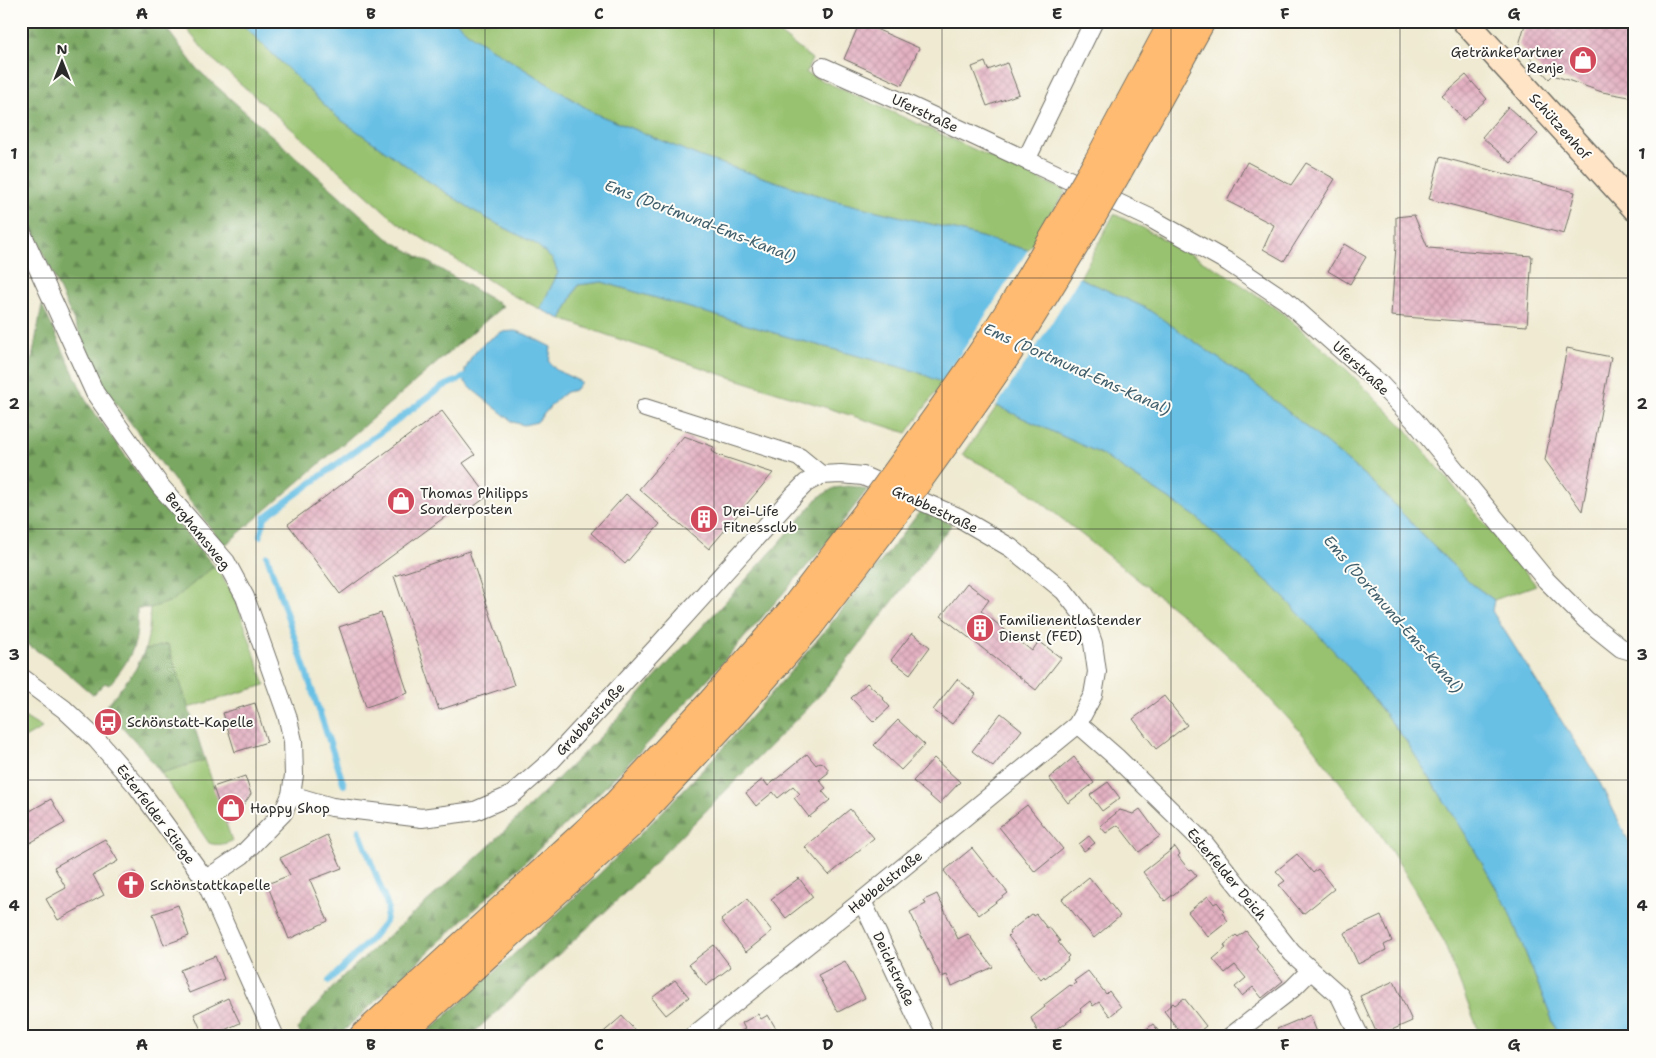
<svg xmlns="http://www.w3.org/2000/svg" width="1656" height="1058" font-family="'Shantell Sans',sans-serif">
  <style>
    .grass { fill: #98c26f; stroke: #62764d }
    .forest { fill: url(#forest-firs); stroke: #526a46 }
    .water { fill: #68c0e5; stroke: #4a7688 }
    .pier { fill: #efead1 }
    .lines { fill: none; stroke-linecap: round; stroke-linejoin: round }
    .stream { stroke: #68c0e5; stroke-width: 6 }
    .building { fill: url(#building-cross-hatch) }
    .street-casing { stroke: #706e65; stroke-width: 20 }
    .secondary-casing { stroke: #706e65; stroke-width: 28 }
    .highway-casing { stroke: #706e65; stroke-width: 30 }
    .street { stroke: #fff; stroke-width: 18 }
    .secondary { stroke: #ffe4c6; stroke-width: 25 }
    .highway { stroke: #febb71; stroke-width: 28 }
    .highway-bridge-casing { stroke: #706e65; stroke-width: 30; stroke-linecap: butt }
    .highway-bridge { stroke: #febb71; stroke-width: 28 }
    .grid { fill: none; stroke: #2b2b2b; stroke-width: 1; stroke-opacity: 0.55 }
    .labels { text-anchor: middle; stroke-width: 4; stroke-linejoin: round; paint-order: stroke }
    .poi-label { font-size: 14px; fill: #2b2b2b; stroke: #fdfcf7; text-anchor: start }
    .street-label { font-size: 14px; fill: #2b2b2b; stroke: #fdfcf7 }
    .water-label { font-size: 15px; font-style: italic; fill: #405f6c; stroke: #fdfcf7 }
    .neatline { fill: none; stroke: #2b2b2b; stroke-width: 2 }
    .grid-label { font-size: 16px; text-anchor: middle; font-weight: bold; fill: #2b2b2b }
  </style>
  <defs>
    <pattern id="forest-firs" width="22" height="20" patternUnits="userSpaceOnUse" patternTransform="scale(1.25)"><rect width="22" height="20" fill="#7aa862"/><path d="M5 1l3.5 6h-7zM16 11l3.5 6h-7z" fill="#648951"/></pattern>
    <pattern id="building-cross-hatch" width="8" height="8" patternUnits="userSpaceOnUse" patternTransform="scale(1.25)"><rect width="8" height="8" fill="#e3b1c2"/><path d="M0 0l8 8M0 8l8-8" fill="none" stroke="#c398a7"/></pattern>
  </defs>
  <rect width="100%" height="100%" fill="#fdfcf7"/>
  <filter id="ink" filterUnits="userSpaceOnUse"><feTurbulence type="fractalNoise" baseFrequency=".02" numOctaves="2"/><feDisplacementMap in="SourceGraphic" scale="10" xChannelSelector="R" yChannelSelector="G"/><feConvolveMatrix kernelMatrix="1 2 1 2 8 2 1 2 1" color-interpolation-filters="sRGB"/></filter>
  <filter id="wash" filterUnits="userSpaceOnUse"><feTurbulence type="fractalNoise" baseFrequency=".0096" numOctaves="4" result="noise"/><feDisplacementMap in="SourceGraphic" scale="20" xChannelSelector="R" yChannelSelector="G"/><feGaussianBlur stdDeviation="1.12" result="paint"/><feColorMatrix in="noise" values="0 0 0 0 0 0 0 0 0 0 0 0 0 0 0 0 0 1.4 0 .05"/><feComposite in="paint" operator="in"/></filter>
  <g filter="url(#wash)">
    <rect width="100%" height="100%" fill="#efead1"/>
    <g class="grass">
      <polygon points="180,21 239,21 337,117 431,183 484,217 536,244 553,260 558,273 540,309 512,295 398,223 208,55"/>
      <polygon points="455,21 764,21 812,59 806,73 1066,191 1028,250 959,231 832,200 701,157 594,113 473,37"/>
      <polygon points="1114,214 1147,230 1224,273 1280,311 1340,363 1404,427 1536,585 1494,600 1472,584 1428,541 1376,485 1251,381 1146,308 1080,278"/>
      <polygon points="602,282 795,339 915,371 943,382 907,433 720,374 561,319 578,285"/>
      <polygon points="997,406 1099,453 1195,516 1275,588 1346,664 1406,741 1466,835 1508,909 1559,1037 1481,1037 1442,938 1404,871 1380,834 1301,732 1236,663 1197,627 1016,482 963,455"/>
      <polygon points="214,566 231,590 238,606 265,685 188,708 168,644 145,650 149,632 150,608 172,601"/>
      <polygon points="21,715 42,728 21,740"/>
      <path d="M205,760L232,841C224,844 218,846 209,843L161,773Z"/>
    </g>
    <g class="forest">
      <polygon points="21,21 161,21 197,69 387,238 503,306 224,546 104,388 21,204"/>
      <path d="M42,305L87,402L154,496L214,566L172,601L150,608H137C137,621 138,636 133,648C128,662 118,674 109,685L105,683L93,695L58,665L21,640V418Z"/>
      <polygon points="848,486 858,487 867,490 822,549 715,671 660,731 598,794 337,1037 302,1037 298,1029 302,1022 343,976 484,851 603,734 774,549 819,497 834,488"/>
      <path d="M921,510L952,524L824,691L621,897L469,1037H422C502,966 582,893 657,817C752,721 839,617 921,510Z"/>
      <polygon points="168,644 205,760 161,773 144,751 105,708 135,670 145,650"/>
    </g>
    <g class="water">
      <polygon points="239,21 455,21 473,37 594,113 701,157 832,200 959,231 1028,250 1080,278 1146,308 1251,381 1376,485 1428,541 1472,584 1494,600 1492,611 1597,777 1635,854 1635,1037 1559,1037 1508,909 1466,835 1406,741 1346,664 1275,588 1195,516 1099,453 997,406 915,371 795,339 602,282 578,285 561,319 540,309 558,273 553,260 536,244 484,217 431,183 337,117"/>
      <polygon points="515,331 525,334 551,347 549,362 556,370 581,382 575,390 566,392 556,400 537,422 524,425 513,422 473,390 465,382 465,370 472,356 484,343 501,332"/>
    </g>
    <polygon class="pier" points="1030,247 1081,275 1037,346 995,408 941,384"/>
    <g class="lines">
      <g class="stream">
        <polyline points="260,536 265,517 442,387 465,377 472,376"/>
        <polyline points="267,556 344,785"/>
        <polyline points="329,981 373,937 385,922 388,907 359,830"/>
      </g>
    </g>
    <g id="blocks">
      <g class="building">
        <polygon points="1526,21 1635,21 1635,98 1602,92 1553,75 1549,79 1519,45"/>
        <polygon points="860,22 919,48 902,85 844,59"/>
        <polygon points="985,62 988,70 1007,63 1019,94 987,106 972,67"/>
        <polygon points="1466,75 1487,99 1464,120 1442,96"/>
        <polygon points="1508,107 1538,134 1511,163 1482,137"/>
        <polygon points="1440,157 1575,192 1564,234 1429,199"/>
        <polygon points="1247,162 1291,185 1306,163 1335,179 1284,261 1263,249 1274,225 1227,201"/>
        <polygon points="1414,215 1428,248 1532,256 1527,326 1391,316 1396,246 1396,217"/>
        <polygon points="1344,244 1366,257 1350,284 1328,271"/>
        <polygon points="1567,348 1611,357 1582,511 1545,460"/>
        <polygon points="442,411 475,455 463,463 488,496 466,512 461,505 340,594 288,524"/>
        <polygon points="684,436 714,447 712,451 718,455 773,473 709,549 639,489"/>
        <polygon points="626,494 660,524 625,564 591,533"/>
        <polygon points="469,551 514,685 439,710 394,576"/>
        <polygon points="967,583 989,600 981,611 1032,651 1039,641 1061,658 1036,690 941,616"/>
        <polygon points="381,613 408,693 366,707 339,627"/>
        <polygon points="912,633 930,647 910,674 891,660"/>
        <polygon points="957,679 976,694 952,724 933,710"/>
        <polygon points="867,683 884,698 883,699 890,707 874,722 851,698"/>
        <polygon points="1164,696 1187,725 1156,749 1133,719"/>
        <polygon points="255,703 267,742 235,752 223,713"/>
        <polygon points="1001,713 1022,730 993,767 972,751"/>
        <polygon points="898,720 925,745 901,770 874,745"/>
        <polygon points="807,754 816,765 820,762 823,763 828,769 828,773 819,780 826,788 822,791 830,800 809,817 794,798 800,794 793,786 778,798 773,792 756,806 746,793 763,779 768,786"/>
        <polygon points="1074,757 1094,783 1068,803 1049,778"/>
        <polygon points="934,758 960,782 939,804 913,781"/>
        <polygon points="245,776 251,794 232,822 226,825 213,787"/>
        <polygon points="1108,782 1120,798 1102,811 1090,795"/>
        <polygon points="21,796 30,811 51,799 65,823 21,848"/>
        <polygon points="1027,805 1063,849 1035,872 999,827"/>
        <polygon points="850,809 874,838 829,875 805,847"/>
        <polygon points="1140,809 1160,836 1139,852 1118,825 1106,833 1100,826 1120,810 1133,814"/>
        <polygon points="327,835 342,868 310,880 328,921 289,939 267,884 290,875 280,858"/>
        <polygon points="1089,836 1095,843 1084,851 1079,844"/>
        <polygon points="105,839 118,861 93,875 104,895 58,920 46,899 66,888 54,867"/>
        <polygon points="1175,847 1180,854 1178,856 1189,870 1191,869 1197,876 1165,901 1143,872"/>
        <polygon points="972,848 1008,893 979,915 944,871"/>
        <polygon points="1297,854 1313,873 1318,869 1334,889 1303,914 1279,885 1285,881 1276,871"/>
        <polygon points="135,872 144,889 127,897 119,880"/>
        <polygon points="1089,877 1120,916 1094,938 1062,899"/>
        <polygon points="799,878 813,897 786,918 771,899"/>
        <polygon points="937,894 958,939 968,934 993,967 952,986 947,975 941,977 910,912 926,904 924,900"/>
        <polygon points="1208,896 1214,904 1217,902 1224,911 1222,913 1228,921 1208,937 1188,912"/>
        <polygon points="747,899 772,931 746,952 721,920"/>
        <polygon points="178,905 189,936 164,945 153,914"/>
        <polygon points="1032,914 1033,916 1036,914 1047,928 1049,927 1060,941 1058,942 1069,956 1067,958 1068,960 1045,978 1044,976 1041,979 1008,936 1010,934 1009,932"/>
        <polygon points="1381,916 1392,941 1384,945 1386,950 1358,964 1344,933"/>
        <polygon points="1246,931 1258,946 1256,948 1283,981 1262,998 1253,987 1242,996 1235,987 1246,978 1235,965 1225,973 1213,959 1226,948 1224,945 1236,935 1238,937"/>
        <polygon points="714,945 731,967 706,986 689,964"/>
        <polygon points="215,956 224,979 189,993 180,970"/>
        <polygon points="845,961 865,998 838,1012 818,975"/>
        <polygon points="1088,971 1106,994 1109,991 1121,1007 1110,1016 1099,1002 1093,1006 1090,1001 1080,1009 1081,1011 1061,1027 1060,1026 1045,1037 1040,1037 1031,1018 1045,1007 1044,1005 1070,985 1071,986 1076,983 1074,981"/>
        <polygon points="675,980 689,997 666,1015 652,998"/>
        <polygon points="1394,981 1412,1021 1378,1036 1360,996"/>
        <polygon points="228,998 240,1023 209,1037 204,1037 194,1014"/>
        <polygon points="1184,998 1206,1026 1193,1037 1184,1037 1164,1011 1173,1003 1175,1005"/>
        <polygon points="758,1014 761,1019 768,1015 781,1037 742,1037 739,1032 745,1029 742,1023"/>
        <polygon points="1310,1015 1319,1037 1280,1037 1277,1029"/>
        <polygon points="622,1016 639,1035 637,1037 598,1037"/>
        <polygon points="1153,1024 1163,1037 1142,1037 1146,1033 1144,1031"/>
      </g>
    </g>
  </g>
  <g filter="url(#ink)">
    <use href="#blocks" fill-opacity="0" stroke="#706e65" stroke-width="1"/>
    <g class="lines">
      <defs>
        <g id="street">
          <polyline points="823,67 904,103 1150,218 1228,262 1285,300 1381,385 1415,421 1546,580 1586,620 1621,648 1635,652"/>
          <polyline points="1026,160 1094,21"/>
          <polyline points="21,231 95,393 161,487 226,562 245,597 287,715 293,741 294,775 291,795 283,813 242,855 214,874 204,878"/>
          <polyline points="645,408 799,457 821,475"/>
          <polyline points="21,677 64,709 97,740 137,786 204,878 275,1037"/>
          <polyline points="1077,725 1084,729 1116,757 1205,844 1292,953 1340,996 1360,1037"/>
          <polyline points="291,795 332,807 422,818 475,811 512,795 552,760 656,648 795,494 806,483 821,475 841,474 863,476 958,517 1011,548 1064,591 1083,615 1093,643 1097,672 1093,695 1077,725 862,901 692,1037"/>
          <polyline points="862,901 926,1037"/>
          <polyline points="1230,1037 1292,989 1310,971"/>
        </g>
        <polyline id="secondary" points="1465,21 1635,208"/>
        <g id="highway">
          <polyline points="1098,162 1174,21"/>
          <polyline points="1118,171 1201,21"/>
          <polyline points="363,1037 618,803 712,702 793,610 874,504"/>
          <polyline points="396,1037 628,826 731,715 809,626 895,513"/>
        </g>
      </defs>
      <use href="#street" class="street-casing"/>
      <use href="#secondary" class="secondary-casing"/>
      <use href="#highway" class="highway-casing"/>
      <use href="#street" class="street"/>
      <use href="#secondary" class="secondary"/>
      <use href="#highway" class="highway"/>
      <defs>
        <g id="highway-bridge">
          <path d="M874,504C913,450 953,396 990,341C1029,283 1063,222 1098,162"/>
          <path d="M895,513C933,459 973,406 1009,351C1047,292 1083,232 1118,171"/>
        </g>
      </defs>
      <use href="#highway-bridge" class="highway-bridge-casing"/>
      <use href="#highway-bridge" class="highway-bridge"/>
    </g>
  </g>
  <path class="grid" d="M256,21V1037M485,21V1037M714,21V1037M942,21V1037M1171,21V1037M1400,21V1037M21,278H1635M21,529H1635M21,780H1635"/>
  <defs>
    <symbol id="shop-disc" viewBox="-11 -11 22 22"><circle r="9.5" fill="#d1495b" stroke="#fdfcf7"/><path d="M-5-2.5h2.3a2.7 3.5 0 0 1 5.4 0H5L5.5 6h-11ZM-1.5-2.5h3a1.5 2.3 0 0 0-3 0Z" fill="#fff"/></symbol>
    <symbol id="building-disc" viewBox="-11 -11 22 22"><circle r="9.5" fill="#d1495b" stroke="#fdfcf7"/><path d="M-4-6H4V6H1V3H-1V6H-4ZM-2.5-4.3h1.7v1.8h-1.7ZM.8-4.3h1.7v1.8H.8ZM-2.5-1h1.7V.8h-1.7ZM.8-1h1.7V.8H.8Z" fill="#fff"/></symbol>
    <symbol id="bus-disc" viewBox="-11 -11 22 22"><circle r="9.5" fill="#d1495b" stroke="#fdfcf7"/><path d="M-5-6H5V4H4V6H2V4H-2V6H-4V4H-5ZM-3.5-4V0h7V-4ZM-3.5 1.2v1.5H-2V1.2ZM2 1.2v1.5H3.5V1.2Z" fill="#fff"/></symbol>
    <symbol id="church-disc" viewBox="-11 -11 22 22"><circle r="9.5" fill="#d1495b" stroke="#fdfcf7"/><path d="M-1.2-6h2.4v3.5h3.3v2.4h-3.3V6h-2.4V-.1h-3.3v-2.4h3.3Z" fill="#fff"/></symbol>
  </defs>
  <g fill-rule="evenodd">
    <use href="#shop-disc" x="1567" y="44" width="32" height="32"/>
    <use href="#shop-disc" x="385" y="485" width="32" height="32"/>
    <use href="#building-disc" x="688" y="503" width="32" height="32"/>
    <use href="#building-disc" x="964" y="612" width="32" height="32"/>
    <use href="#bus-disc" x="92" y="706" width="32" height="32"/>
    <use href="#shop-disc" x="215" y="792" width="32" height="32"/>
    <use href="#church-disc" x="115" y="869" width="32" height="32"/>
  </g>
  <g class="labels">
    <g class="poi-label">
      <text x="1564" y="57" text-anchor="end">GetränkePartner<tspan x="1564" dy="16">Renje</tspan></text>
      <text x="420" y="498">Thomas Philipps<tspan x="420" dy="16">Sonderposten</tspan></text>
      <text x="723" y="516">Drei-Life<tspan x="723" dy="16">Fitnessclub</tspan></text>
      <text x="999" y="625">Familienentlastender<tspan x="999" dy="16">Dienst (FED)</tspan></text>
      <text x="127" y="727">Schönstatt-Kapelle</text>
      <text x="250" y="813">Happy Shop</text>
      <text x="150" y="890">Schönstattkapelle</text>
    </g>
    <g class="street-label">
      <text transform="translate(925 113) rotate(25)" y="5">Uferstraße</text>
      <text transform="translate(1560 126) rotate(48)" y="5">Schützenhof</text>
      <text transform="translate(1361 368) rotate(43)" y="5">Uferstraße</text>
      <text transform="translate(935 509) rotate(25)" y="5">Grabbestraße</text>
      <text transform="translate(198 531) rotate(51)" y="5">Berghamsweg</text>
      <text transform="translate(590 719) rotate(-47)" y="5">Grabbestraße</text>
      <text transform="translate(156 814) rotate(53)" y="5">Esterfelder Stiege</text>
      <text transform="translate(1227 874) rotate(50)" y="5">Esterfelder Deich</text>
      <text transform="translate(885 882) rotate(-39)" y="5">Hebbelstraße</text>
      <text transform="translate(894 969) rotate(65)" y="5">Deichstraße</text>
    </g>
    <g class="water-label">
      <text transform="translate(700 221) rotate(21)" y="5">Ems (Dortmund-Ems-Kanal)</text>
      <text transform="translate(1077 369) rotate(24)" y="5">Ems (Dortmund-Ems-Kanal)</text>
      <text transform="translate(1393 614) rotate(49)" y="5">Ems (Dortmund-Ems-Kanal)</text>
    </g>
  </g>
  <rect width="1656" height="1058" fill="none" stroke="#fdfcf7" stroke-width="55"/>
  <g transform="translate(62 62)" stroke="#fdfcf7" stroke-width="4" paint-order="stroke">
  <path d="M0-4L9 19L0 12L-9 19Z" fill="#2b2b2b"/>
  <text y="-8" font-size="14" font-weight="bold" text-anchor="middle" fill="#2b2b2b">N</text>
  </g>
  <rect x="28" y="28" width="1600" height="1002" class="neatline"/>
  <g class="grid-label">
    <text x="142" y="19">A</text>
    <text x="371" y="19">B</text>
    <text x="599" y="19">C</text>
    <text x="828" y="19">D</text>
    <text x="1057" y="19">E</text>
    <text x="1285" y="19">F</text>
    <text x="1514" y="19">G</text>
    <text x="14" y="159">1</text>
    <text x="1642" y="159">1</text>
    <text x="14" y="409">2</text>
    <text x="1642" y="409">2</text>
    <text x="14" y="660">3</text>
    <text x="1642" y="660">3</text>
    <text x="14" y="911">4</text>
    <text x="1642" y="911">4</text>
    <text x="142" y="1050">A</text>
    <text x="371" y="1050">B</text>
    <text x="599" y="1050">C</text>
    <text x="828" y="1050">D</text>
    <text x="1057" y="1050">E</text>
    <text x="1285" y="1050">F</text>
    <text x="1514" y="1050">G</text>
  </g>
</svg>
